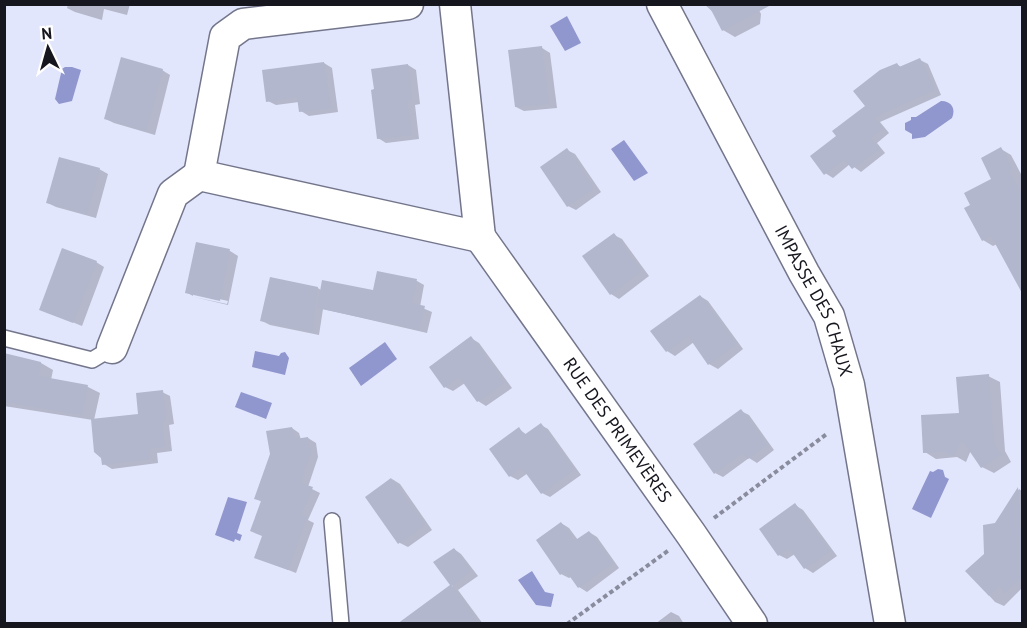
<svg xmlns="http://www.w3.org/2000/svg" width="1027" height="628" font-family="'PT Sans',sans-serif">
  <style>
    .water { fill: #9096ce }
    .shadow { fill: #0003 }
    .building { fill: #b3b7cd }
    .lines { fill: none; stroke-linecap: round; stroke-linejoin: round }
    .service-casing { stroke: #73768b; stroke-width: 18 }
    .minor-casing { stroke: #73768b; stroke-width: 33 }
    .path { stroke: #898c9c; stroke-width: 4; stroke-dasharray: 4.5 3; stroke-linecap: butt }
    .service { stroke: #fff; stroke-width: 15 }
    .minor { stroke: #fff; stroke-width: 30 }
    .labels { text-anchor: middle; stroke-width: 5; stroke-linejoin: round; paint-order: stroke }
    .street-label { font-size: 18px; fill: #15161e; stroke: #fff }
  </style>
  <rect width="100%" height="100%" fill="#e2e6fd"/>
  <g class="water">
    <polygon points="567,16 581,43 565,51 550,26"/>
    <polygon points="65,67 72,67 81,70 72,101 59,104 55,99 62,69"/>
    <path d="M941,101C952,101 956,109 952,118L925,137L912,139V134L905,130V123L911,120V117H916Z"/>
    <polygon points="624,140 648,173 634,181 611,149"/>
    <polygon points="385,342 397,359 361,386 349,368"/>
    <polygon points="255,351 279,356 281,353 285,352 289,358 285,375 252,367"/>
    <polygon points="241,392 272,403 266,419 235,407"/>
    <polygon points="938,469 943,470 945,477 949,479 931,518 912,509 930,471 933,472"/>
    <polygon points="228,497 247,502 237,533 242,535 240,541 235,539 234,542 215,535"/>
    <polygon points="532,571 545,592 554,594 551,607 536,605 518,580"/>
  </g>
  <g class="shadow">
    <polygon points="68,4 130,4 127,15 104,9 102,20 75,12 67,8"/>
    <polygon points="704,4 756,4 761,14 760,24 735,37 723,30 714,13"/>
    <polygon points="542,48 550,53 557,108 524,111 516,107"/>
    <polygon points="920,60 928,64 941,95 880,122 889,133 877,143 885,153 861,172 850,164 833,178 825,173 838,136 867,106 897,64 902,68"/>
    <polygon points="324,63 332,68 338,112 309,116 301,111 299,102 276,105 268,101"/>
    <polygon points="408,65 416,70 420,104 415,105 419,139 386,143 378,138"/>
    <polygon points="162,70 170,75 155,135 114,123 106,119"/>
    <polygon points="1001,149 1011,155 1022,176 1022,269 997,244 993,246 983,240 972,205 993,180"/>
    <polygon points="567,150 575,154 601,192 576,210 568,206"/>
    <polygon points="99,169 108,174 96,218 56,207 48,203"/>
    <polygon points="614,235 622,239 649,276 619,299 611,294"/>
    <polygon points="197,244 230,251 238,256 228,305 194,297 227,304 228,301 193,293 193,296 186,292"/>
    <polygon points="96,262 104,267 82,326 40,309"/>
    <polygon points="378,273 417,281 424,285 420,307 432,312 427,333 323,309 319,335 270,325 262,321 318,288 322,291 374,291"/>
    <polygon points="700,296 708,301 743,349 718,369 709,364 694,342 675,356 667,351"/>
    <polygon points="471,338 479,343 512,388 486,406 478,401 465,383 453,391 445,387"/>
    <polygon points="4,358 41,363 53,370 51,380 88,387 100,393 94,420 139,415 162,392 170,396 174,424 169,425 172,451 157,453 158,463 112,469 104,464 93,420 4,406"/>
    <polygon points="988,376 1000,382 1005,451 1011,462 994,473 982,467 971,450 966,462 957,457 936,459 925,452 960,414"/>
    <polygon points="741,411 749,415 774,450 757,463 749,458 723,477 715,473"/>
    <polygon points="541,425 548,429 581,475 550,497 542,493 528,473 518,480 510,476 519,429 527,435"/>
    <polygon points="292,428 299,433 301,440 308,438 316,443 318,457 308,487 320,493 308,520 314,523 296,573 255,557 264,536 262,502 256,498"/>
    <polygon points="392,479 400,484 432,530 408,547 400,543"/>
    <polygon points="1019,489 1022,491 1022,588 1004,606 995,602 967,571 985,554 996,525"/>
    <polygon points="795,505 803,510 837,556 813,573 805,568 795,554 787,559 779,555"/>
    <polygon points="561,523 569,528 578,540 589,532 597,537 619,568 587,592 579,587 571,577 569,578 561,574"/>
    <polygon points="454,549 461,554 478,576 458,590 483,624 423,624 415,612 453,586 435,562"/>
    <polygon points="671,612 679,616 684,624 655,624"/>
  </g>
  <g class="building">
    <polygon points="708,4 773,4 722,31"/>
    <polygon points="542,46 549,104 515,107 508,50"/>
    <polygon points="121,57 163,69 146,131 104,119"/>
    <polygon points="920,58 935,90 874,117 883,129 870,138 879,149 852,169 844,159 824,175 810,156 836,136 832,131 865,106 853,91 880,70 897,63 899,67"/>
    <polygon points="324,62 331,108 299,112 297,97 266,102 262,70"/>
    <polygon points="408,64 412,100 407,101 412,135 377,139 371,90 374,89 371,69"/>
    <polygon points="1001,147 1013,169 1009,171 1023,197 1023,295 991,236 982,241 964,208 970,205 964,193 991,179 981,158"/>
    <polygon points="567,148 594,188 567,207 540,167"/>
    <polygon points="59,157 100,168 87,214 46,203"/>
    <polygon points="614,233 641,271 610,295 582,256"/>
    <polygon points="196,242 230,249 220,301 185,293"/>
    <polygon points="62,248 97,261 73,323 39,310"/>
    <polygon points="377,271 417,279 412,303 425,306 419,330 317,308 322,280 373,290"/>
    <polygon points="270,277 318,287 312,332 260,321"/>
    <polygon points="700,295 736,344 708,365 688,336 666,352 650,331"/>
    <polygon points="471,336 504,383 477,402 459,377 444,388 429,367"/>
    <polygon points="4,353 41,362 39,376 88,385 82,415 4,402"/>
    <polygon points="989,374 994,444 1001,455 981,468 962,440 954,456 944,452 923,453 921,415 959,413 956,377"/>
    <polygon points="163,390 166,420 162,421 165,447 149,449 150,459 102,465 101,458 94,452 91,419 138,414 136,393"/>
    <polygon points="741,409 767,445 748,459 743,453 714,474 693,444"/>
    <polygon points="541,423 574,470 541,494 522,468 509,477 489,449 519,427 524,435"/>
    <polygon points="292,427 295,439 308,437 311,452 300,483 313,487 301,515 307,517 288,570 254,558 262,536 250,531 261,501 254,499 270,454 266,431"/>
    <polygon points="391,478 425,525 398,544 365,497"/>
    <polygon points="1018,487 1023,576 1003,594 1000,585 989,596 965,571 984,554 983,525 995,523"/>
    <polygon points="795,503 830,551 804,569 789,548 778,556 759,529"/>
    <polygon points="561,522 574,541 589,531 613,563 578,588 566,571 560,575 536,540"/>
    <polygon points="454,548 471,571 452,586 480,624 397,624 450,585 433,562"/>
  </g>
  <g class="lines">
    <defs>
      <g id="service">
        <polyline points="4,338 92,360 112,348"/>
        <polyline points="332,521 341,624"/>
      </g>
      <g id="minor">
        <polyline points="408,4 243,24 225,37 199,175 480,237 455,4"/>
        <path id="s1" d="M662,4L804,273L829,316L849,385L890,624"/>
        <path id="s2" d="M480,237L691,534L752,624"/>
        <polyline points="112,348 173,194 199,175"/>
      </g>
    </defs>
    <use href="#service" class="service-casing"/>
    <use href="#minor" class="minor-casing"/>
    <g class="path">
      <polyline points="714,518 828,433"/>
      <polyline points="567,624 669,550"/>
    </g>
    <use href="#service" class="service"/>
    <use href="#minor" class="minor"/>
  </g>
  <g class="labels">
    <g class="street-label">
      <text dy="6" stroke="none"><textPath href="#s1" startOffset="334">IMPASSE DES CHAUX</textPath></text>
      <text dy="6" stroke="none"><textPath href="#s2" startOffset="237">RUE DES PRIMEVÈRES</textPath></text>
    </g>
  </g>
  <rect width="1027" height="628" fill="none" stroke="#15161e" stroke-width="12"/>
  <g transform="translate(48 48) rotate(355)" stroke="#ffffff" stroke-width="4.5" paint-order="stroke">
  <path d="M0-4.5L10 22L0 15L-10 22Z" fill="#15161e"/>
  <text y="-9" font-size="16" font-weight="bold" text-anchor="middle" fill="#15161e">N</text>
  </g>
</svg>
